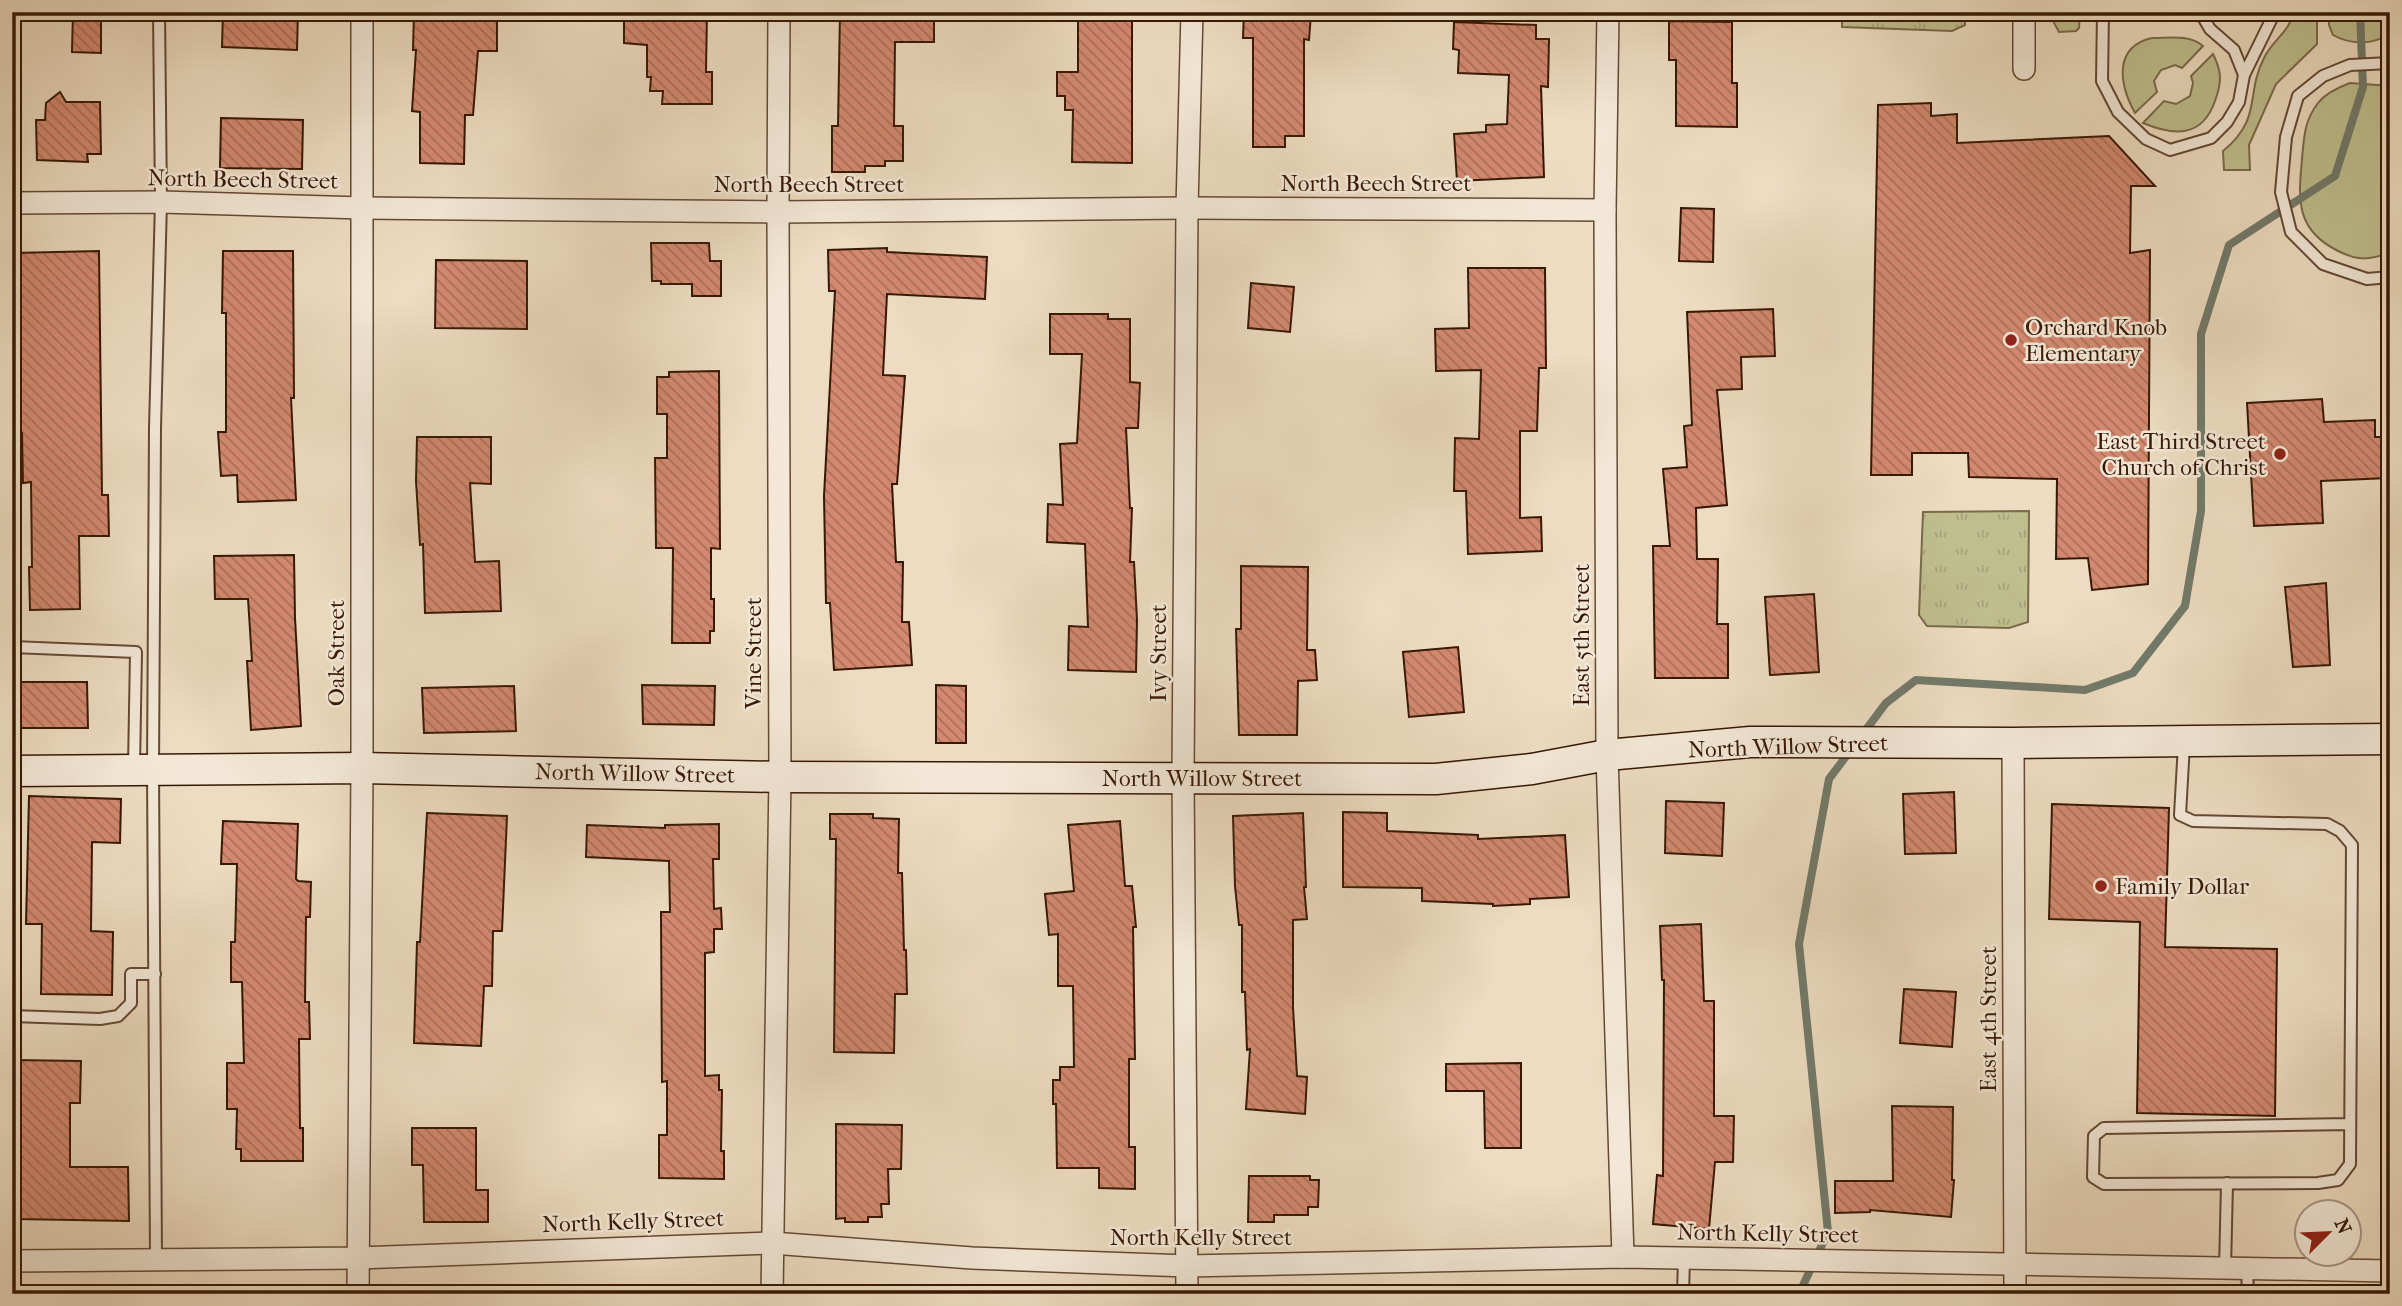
<svg xmlns="http://www.w3.org/2000/svg" width="2402" height="1306" font-family="'IM FELL French Canon',serif">
  <style>
    .grass { fill: #bfbe8e; stroke: #7b6b4a; stroke-width: 2 }
    .park { fill: url(#park-tufts); stroke: #7b6b4a; stroke-width: 2 }
    .lines { fill: none; stroke-linecap: round; stroke-linejoin: round }
    .stream { stroke: #727a6a; stroke-width: 8 }
    .building { fill: url(#building-back-hatch); stroke: #371805; stroke-width: 2 }
    .lane-casing { stroke: #644934; stroke-width: 14 }
    .street-casing { stroke: #644934; stroke-width: 24 }
    .secondary-casing { stroke: #371805; stroke-width: 33 }
    .lane { stroke: #f3e8d7; stroke-width: 10 }
    .street { stroke: #f3e8d7; stroke-width: 21 }
    .secondary { stroke: #f3e8d7; stroke-width: 30 }
    .poi-dot { fill: #8f2418; stroke: #f3e8d7; stroke-width: 2.5 }
    .labels { text-anchor: middle; stroke-width: 5; stroke-linejoin: round; paint-order: stroke }
    .street-label { font-size: 23px; fill: #371805; stroke: #f3e8d7 }
    .poi-label { font-size: 23px; fill: #371805; stroke: #f3e8d7; text-anchor: start }
  </style>
  <defs>
    <pattern id="park-tufts" width="24" height="20" patternUnits="userSpaceOnUse" patternTransform="scale(1.75)"><rect width="24" height="20" fill="#bfbe8e"/><path d="M3 7l-1-3M5 7V3M7 7l1-3M15 17l-1-3M17 17v-4M19 17l1-3" fill="none" stroke="#a5a379"/></pattern>
    <pattern id="building-back-hatch" width="6" height="6" patternUnits="userSpaceOnUse" patternTransform="scale(1.75)"><rect width="6" height="6" fill="#d38970"/><path d="M-1 5l2 2M0 0l6 6M5-1l2 2" fill="none" stroke="#ac6f5a"/></pattern>
  </defs>
  <rect width="100%" height="100%" fill="#eddcc1"/>
  <filter id="stains"><feTurbulence type="fractalNoise" baseFrequency=".00286" numOctaves="4"/><feColorMatrix values="0 0 0 0 .2 0 0 0 0 .09 0 0 0 0 .02 0 0 0 .5 -.17"/></filter>
  <radialGradient id="worn" r=".72"><stop offset=".6" stop-color="#630" stop-opacity="0"/><stop offset="1" stop-color="#630" stop-opacity=".3"/></radialGradient>
  <g class="grass">
    <polygon points="2053,12 2080,12 2079,28 2076,31 2059,32 2053,21"/>
    <path d="M2294,12H2317V44L2276,84L2249,145L2250,170H2224L2223,151C2263,118 2245,95 2264,58C2272,41 2290,31 2294,12Z"/>
    <path d="M2329,12H2390V34C2372,45 2351,45 2333,35L2329,25Z"/>
    <path d="M2152,38C2168,38 2190,34 2203,46L2182,68L2175,65L2161,70L2154,81L2157,92L2135,113C2120,86 2112,47 2152,38Z"/>
    <path d="M2213,54C2222,72 2222,82 2215,101C2202,138 2174,136 2143,123L2164,101L2176,104L2190,96L2193,83L2191,76Z"/>
    <path d="M2350,83L2390,86V253C2368,260 2358,261 2338,251C2296,230 2298,201 2302,159C2304,138 2304,121 2318,103C2325,94 2339,87 2350,83Z"/>
  </g>
  <g class="park">
    <polygon points="1842,12 1965,12 1965,25 1952,31 1842,27"/>
    <polygon points="2029,511 2028,622 2009,628 1927,626 1919,615 1923,512"/>
  </g>
  <g class="lines">
    <g class="stream">
      <polyline points="1862,735 1886,703 1916,680 2085,690 2133,673 2185,606 2201,511 2201,334 2229,245 2335,176 2363,87 2360,12"/>
      <polyline points="1799,1294 1828,1232 1799,944 1829,779 1850,751"/>
    </g>
  </g>
  <g class="building">
    <polygon points="73,12 101,12 101,53 72,52"/>
    <polygon points="223,12 298,12 297,50 222,47"/>
    <polygon points="414,12 497,12 497,51 478,51 473,115 465,115 464,164 420,163 420,112 412,111 416,50 413,50"/>
    <polygon points="624,12 707,12 706,72 712,72 712,104 662,104 663,91 650,91 651,77 647,77 647,45 624,43"/>
    <polygon points="840,12 934,12 934,42 895,42 894,126 903,126 903,161 885,161 885,166 865,166 865,172 832,172 832,126 838,126"/>
    <polygon points="1078,12 1132,12 1132,163 1072,162 1073,110 1065,110 1065,96 1057,96 1057,72 1078,72"/>
    <polygon points="1244,12 1311,14 1309,40 1304,39 1304,136 1285,136 1285,147 1253,147 1253,38 1243,38"/>
    <polygon points="1669,21 1732,22 1732,83 1737,83 1737,127 1676,126 1676,60 1669,60"/>
    <polygon points="1454,22 1536,25 1536,39 1549,39 1548,87 1541,86 1544,177 1457,181 1454,134 1486,132 1486,125 1507,124 1509,75 1458,73 1459,50 1453,49"/>
    <polygon points="60,92 66,102 100,102 101,154 87,154 88,162 37,160 36,120 45,120 46,103"/>
    <polygon points="1931,103 1931,116 1957,114 1957,143 2109,136 2155,186 2131,186 2130,253 2150,250 2148,584 2092,590 2088,558 2056,559 2057,479 1969,477 1968,453 1912,453 1912,475 1871,475 1878,105"/>
    <polygon points="221,118 303,120 302,169 220,168"/>
    <polygon points="1681,208 1714,209 1713,262 1679,261"/>
    <polygon points="651,243 709,243 710,261 721,261 721,296 692,296 692,284 661,284 661,281 652,281"/>
    <polygon points="887,248 887,252 987,257 985,299 887,294 883,375 905,376 897,484 892,484 896,562 903,562 902,622 909,622 912,665 834,670 830,603 826,603 824,496 835,291 829,291 828,250"/>
    <polygon points="99,251 102,495 108,495 109,536 79,536 80,609 30,610 29,567 32,567 31,482 23,483 22,433 16,433 15,380 18,380 15,253"/>
    <polygon points="223,251 293,251 294,398 291,398 296,500 238,502 237,475 221,476 218,432 226,432 226,313 222,313"/>
    <polygon points="436,260 527,261 527,329 435,328"/>
    <polygon points="1468,268 1545,268 1546,368 1539,368 1537,431 1520,431 1520,518 1541,517 1542,551 1468,554 1466,491 1454,491 1455,438 1479,439 1481,370 1436,371 1435,329 1469,328"/>
    <polygon points="1251,283 1294,287 1290,332 1248,328"/>
    <polygon points="1773,309 1775,356 1741,357 1742,389 1717,390 1727,505 1696,508 1697,559 1718,559 1717,624 1728,624 1728,678 1655,678 1653,546 1670,546 1663,469 1687,467 1684,426 1692,425 1687,312"/>
    <polygon points="1050,314 1108,314 1108,319 1130,319 1130,382 1140,383 1138,428 1126,428 1130,508 1132,508 1130,562 1134,562 1137,620 1136,672 1068,670 1069,626 1088,627 1085,544 1047,542 1048,504 1063,505 1060,444 1077,443 1082,354 1050,354"/>
    <polygon points="719,371 720,549 711,548 711,599 714,599 714,631 710,631 710,643 672,643 673,548 656,548 655,458 667,458 667,414 657,414 657,377 669,377 669,372"/>
    <polygon points="2322,399 2324,422 2375,420 2375,437 2386,437 2388,478 2321,481 2323,523 2254,526 2247,403"/>
    <polygon points="417,437 491,437 491,484 470,483 475,562 499,561 501,611 425,613 423,544 420,545 416,481"/>
    <polygon points="294,555 295,618 301,726 251,730 247,661 252,661 248,599 215,599 214,556"/>
    <polygon points="1241,566 1308,567 1307,650 1315,650 1317,680 1298,681 1297,735 1239,735 1236,629 1241,629"/>
    <polygon points="2326,583 2330,665 2293,667 2285,587"/>
    <polygon points="1814,594 1819,672 1770,675 1765,597"/>
    <polygon points="1458,647 1464,712 1409,717 1403,652"/>
    <polygon points="12,682 87,682 88,728 12,728"/>
    <polygon points="642,685 715,686 714,725 643,724"/>
    <polygon points="936,685 966,686 966,743 936,743"/>
    <polygon points="514,686 516,731 424,733 422,688"/>
    <polygon points="1954,792 1956,853 1905,854 1903,794"/>
    <polygon points="29,796 121,799 120,843 92,842 91,931 113,932 112,995 41,994 42,924 26,924"/>
    <polygon points="1666,801 1724,803 1722,856 1665,853"/>
    <polygon points="2052,804 2169,808 2165,947 2277,949 2275,1116 2137,1113 2140,922 2049,919"/>
    <polygon points="1343,812 1387,813 1387,831 1478,835 1478,839 1565,835 1569,897 1530,899 1530,904 1493,906 1493,904 1422,901 1422,888 1343,887"/>
    <polygon points="427,813 507,816 502,931 493,931 492,986 484,986 481,1046 414,1043 417,942 420,942"/>
    <polygon points="1303,813 1306,887 1304,887 1307,919 1293,920 1293,1007 1297,1076 1307,1077 1305,1114 1246,1109 1250,1049 1247,1050 1245,992 1242,992 1242,925 1239,925 1235,886 1233,816"/>
    <polygon points="830,814 873,814 873,818 899,819 898,873 902,873 904,950 906,950 907,994 895,994 894,1053 834,1052 836,839 830,839"/>
    <polygon points="223,821 298,824 296,879 298,881 311,882 310,917 306,917 305,1002 309,1002 310,1039 299,1039 300,1128 303,1128 303,1161 241,1161 241,1149 236,1149 237,1109 227,1109 227,1063 244,1063 242,982 231,982 231,942 235,942 237,864 221,864"/>
    <polygon points="1120,821 1125,886 1132,886 1136,927 1133,927 1135,1059 1129,1059 1129,1147 1135,1147 1135,1189 1099,1188 1099,1168 1057,1168 1056,1104 1053,1104 1053,1080 1060,1080 1060,1067 1074,1067 1073,986 1058,986 1058,934 1049,935 1045,894 1074,891 1068,825"/>
    <polygon points="719,824 719,859 713,859 714,909 721,908 722,929 714,929 714,952 705,953 705,1076 719,1075 719,1090 722,1090 721,1151 724,1151 724,1179 659,1178 659,1135 667,1135 667,1081 662,1082 661,912 670,912 669,861 586,857 587,825 665,828 665,825"/>
    <polygon points="1701,924 1704,1001 1714,1001 1714,1116 1734,1116 1733,1162 1715,1162 1709,1229 1653,1224 1657,1175 1663,1176 1664,980 1662,980 1660,926"/>
    <polygon points="1904,989 1956,992 1952,1047 1900,1043"/>
    <polygon points="12,1060 81,1061 80,1103 70,1103 70,1167 128,1167 129,1221 15,1219 17,1158 12,1158"/>
    <polygon points="1521,1063 1521,1148 1485,1148 1484,1091 1446,1091 1446,1064"/>
    <polygon points="1892,1106 1953,1107 1952,1180 1954,1180 1951,1217 1870,1210 1870,1212 1835,1213 1835,1181 1893,1181"/>
    <polygon points="836,1124 902,1125 901,1169 888,1169 889,1204 881,1204 882,1217 868,1217 868,1222 845,1222 845,1218 836,1219"/>
    <polygon points="412,1128 476,1128 476,1190 488,1190 488,1222 424,1222 423,1165 412,1165"/>
    <polygon points="1249,1176 1310,1176 1310,1180 1319,1180 1318,1207 1308,1207 1308,1215 1274,1215 1274,1222 1248,1222"/>
  </g>
  <g class="lines">
    <defs>
      <g id="lane">
        <polyline points="2103,12 2102,81 2118,112 2146,139 2170,150 2211,138 2227,122 2239,102 2244,75 2234,50 2210,29 2200,12"/>
        <polyline points="2390,63 2350,65 2323,76 2298,96 2286,137 2281,192 2291,232 2323,264 2367,279 2390,277"/>
        <polyline points="2244,75 2275,12"/>
        <polyline points="12,647 136,652 134,767"/>
        <polyline points="2184,744 2180,815 2193,821 2327,824 2340,831 2352,845 2350,1164 2338,1180 2318,1183 2104,1184 2093,1177 2094,1136 2104,1128 2350,1124"/>
        <polyline points="12,1016 100,1019 118,1016 131,1003 131,974 155,974"/>
        <polyline points="156,1259 153,770 155,428 161,202 159,12"/>
        <polyline points="2225,1269 2227,1183"/>
        <polyline points="2247,1269 2248,1294"/>
        <polyline points="1683,1294 1684,1258"/>
      </g>
      <g id="street">
        <polyline points="1608,12 1605,210 1607,755 1623,1257"/>
        <polyline points="2024,69 2024,12"/>
        <polyline points="12,203 161,202 362,208 778,212 1187,208 1605,210"/>
        <polyline points="2013,743 2015,1294"/>
        <polyline points="12,1261 358,1258 772,1243 972,1258 1187,1266 1623,1257 2390,1271"/>
        <polyline points="358,1294 362,768 362,12"/>
        <polyline points="772,1294 780,777 778,212 779,12"/>
        <polyline points="1187,1294 1183,777 1187,208 1192,12"/>
      </g>
      <polyline id="secondary" points="12,771 362,768 780,777 1436,779 1532,769 1607,755 1750,742 2013,743 2390,739"/>
    </defs>
    <use href="#lane" class="lane-casing"/>
    <use href="#street" class="street-casing"/>
    <use href="#secondary" class="secondary-casing"/>
    <use href="#lane" class="lane"/>
    <use href="#street" class="street"/>
    <use href="#secondary" class="secondary"/>
  </g>
  <g class="poi-dot">
    <circle cx="2011" cy="340" r="7"/>
    <circle cx="2280" cy="454" r="7"/>
    <circle cx="2101" cy="886" r="7"/>
  </g>
  <g class="labels">
    <g class="street-label">
      <text transform="translate(243 179) rotate(1)" y="8">North Beech Street</text>
      <text x="1376" y="191">North Beech Street</text>
      <text x="809" y="192">North Beech Street</text>
      <text transform="translate(1581 635) rotate(-90)" y="8">East 5th Street</text>
      <text transform="translate(336 653) rotate(-90)" y="8">Oak Street</text>
      <text transform="translate(753 653) rotate(-90)" y="8">Vine Street</text>
      <text transform="translate(1158 653) rotate(-90)" y="8">Ivy Street</text>
      <text transform="translate(1788 746) rotate(-2)" y="8">North Willow Street</text>
      <text transform="translate(635 773) rotate(1)" y="8">North Willow Street</text>
      <text x="1202" y="786">North Willow Street</text>
      <text transform="translate(1988 1019) rotate(-90)" y="8">East 4th Street</text>
      <text transform="translate(633 1221) rotate(-2)" y="8">North Kelly Street</text>
      <text transform="translate(1768 1233) rotate(1)" y="8">North Kelly Street</text>
      <text x="1201" y="1245">North Kelly Street</text>
    </g>
    <g class="poi-label">
      <text x="2025" y="335">Orchard Knob<tspan x="2025" dy="26">Elementary</tspan></text>
      <text x="2266" y="449" text-anchor="end">East Third Street<tspan x="2266" dy="26">Church of Christ</tspan></text>
      <text x="2115" y="894">Family Dollar</text>
    </g>
  </g>
  <rect width="2402" height="1306" fill="none" stroke="#eddcc1" stroke-width="42"/>
  <rect x="14" y="14" width="2374" height="1278" fill="none" stroke="#371805" stroke-width="3.5"/>
  <rect x="21" y="21" width="2360" height="1264" fill="none" stroke="#371805" stroke-width="2"/>
  <g transform="translate(2328 1233) rotate(66)"><circle r="33" fill="#f3e8d7" stroke="#a89583" stroke-width="2"/>
  <path d="M0-5L12 26L0 18L-12 26Z" fill="#8f2418"/>
  <text y="-10" font-size="19" font-weight="bold" text-anchor="middle" fill="#371805">N</text>
  </g>
  <rect width="100%" height="100%" filter="url(#stains)"/>
  <rect width="100%" height="100%" fill="url(#worn)"/>
</svg>
